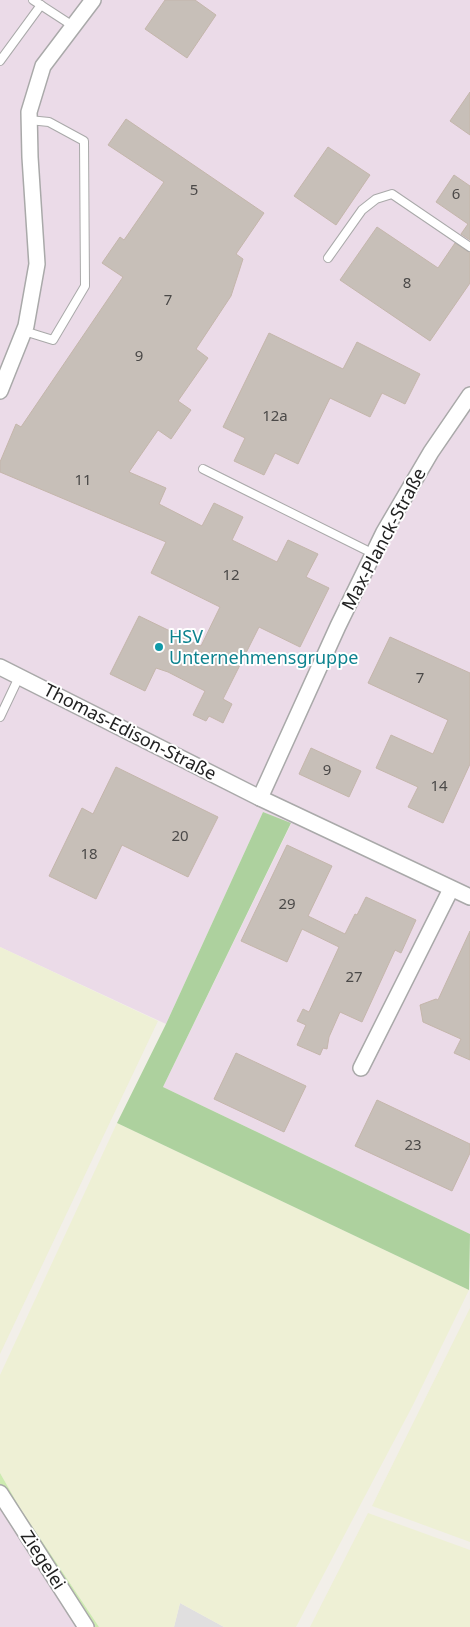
<svg xmlns="http://www.w3.org/2000/svg" width="470" height="1627" font-family="'Noto Sans',sans-serif">
  <style>
    .residential { fill: #e0dfdf }
    .industrial { fill: #ebdbe8 }
    .farmland { fill: #eef0d5 }
    .grass { fill: #cdebb0 }
    .forest { fill: #add19e }
    .building { fill: #c7bfb8; stroke: #c4b6ab }
    .lines { fill: none; stroke-linecap: round; stroke-linejoin: round }
    .service-casing { stroke: #a9a9a9; stroke-width: 10 }
    .minor-casing { stroke: #a9a9a9; stroke-width: 18 }
    .service { stroke: #fff; stroke-width: 8 }
    .minor { stroke: #fff; stroke-width: 15 }
    .culture-dot { fill: #0f9aa8; stroke: #fff; stroke-width: 2 }
    .labels { text-anchor: middle; stroke-width: 4; stroke-linejoin: round; paint-order: stroke }
    .number-label { font-size: 15px; fill: #4b4948 }
    .street-label { font-size: 18px; fill: #222; stroke: #fff }
    .culture-label { font-size: 18px; fill: #0d838f; stroke: #fff; text-anchor: start }
  </style>
  <rect width="100%" height="100%" fill="#f2efe9"/>
  <polygon class="residential" points="180,1603 224,1627 174,1627"/>
  <g class="industrial">
    <polygon points="0,0 470,0 470,1234 163,1087 291,824 263,812 166,1024 0,947"/>
    <polygon points="0,1499 81,1627 0,1627"/>
  </g>
  <g class="farmland">
    <polygon points="0,947 158,1021 0,1354"/>
    <polygon points="117,1123 469,1290 413,1405 296,1627 224,1627 180,1603 174,1627 99,1627 20,1508 0,1473 0,1375"/>
    <polygon points="470,1308 470,1542 372,1506"/>
    <polygon points="368,1513 470,1550 470,1627 310,1627"/>
  </g>
  <polygon class="grass" points="0,1473 20,1508 99,1627 91,1627 81,1610 0,1484"/>
  <polygon class="forest" points="263,812 291,823 163,1087 470,1234 469,1290 117,1123 166,1024"/>
  <g class="building">
    <polygon points="165,0 195,0 216,15 187,58 145,29"/>
    <polygon points="470,92 470,135 450,121"/>
    <polygon points="126,119 264,213 236,254 243,259 231,296 196,349 208,358 178,401 191,410 171,439 158,430 129,472 166,488 159,504 202,526 214,503 243,517 232,540 277,562 288,540 318,554 306,577 329,588 300,647 259,627 223,699 232,704 223,723 209,716 206,721 193,715 205,691 168,672 156,668 145,691 110,674 139,616 201,646 220,607 151,573 166,542 0,472 0,462 16,424 21,427 123,277 102,263 120,237 124,240 164,182 108,145"/>
    <polygon points="328,147 370,175 336,225 294,196"/>
    <polygon points="454,175 470,186 470,240 461,234 468,224 436,202"/>
    <polygon points="377,227 438,268 455,243 470,253 470,283 430,341 340,280"/>
    <polygon points="269,333 343,369 357,342 420,374 405,404 382,393 370,417 330,398 298,464 275,453 264,475 234,461 245,438 223,427"/>
    <polygon points="390,637 470,673 470,764 443,823 408,807 418,787 376,768 391,735 433,754 448,720 368,683"/>
    <polygon points="311,748 361,771 349,797 299,774"/>
    <polygon points="116,767 218,817 188,877 122,845 96,899 49,876 82,808 93,814"/>
    <polygon points="287,845 332,866 308,916 345,934 355,914 357,915 366,897 416,920 401,953 395,950 362,1022 340,1012 329,1037 327,1049 323,1048 320,1055 297,1045 306,1025 297,1021 303,1009 309,1012 339,947 302,929 287,962 241,941"/>
    <polygon points="470,931 470,1060 454,1053 461,1039 423,1022 420,1005 436,999 438,1000"/>
    <polygon points="236,1053 306,1086 284,1132 214,1099"/>
    <polygon points="377,1100 470,1144 470,1153 452,1191 355,1146"/>
  </g>
  <g class="lines">
    <defs>
      <g id="service">
        <polyline points="33,0 73,26"/>
        <polyline points="0,61 41,5"/>
        <polyline points="328,258 362,210 376,199 392,194 470,247"/>
        <polyline points="24,331 53,340 85,286 84,141 49,122 29,120"/>
        <polyline points="203,469 374,554"/>
        <polyline points="0,717 19,677"/>
      </g>
      <g id="minor">
        <polyline points="0,391 26,326 37,264 30,157 29,112 43,66 93,0"/>
        <polyline points="0,667 260,798 470,897"/>
        <polyline points="260,798 338,626 384,532 431,452 470,395"/>
        <polyline points="361,1068 451,889"/>
        <polyline points="0,1493 86,1627"/>
      </g>
    </defs>
    <use href="#service" class="service-casing"/>
    <use href="#minor" class="minor-casing"/>
    <use href="#service" class="service"/>
    <use href="#minor" class="minor"/>
  </g>
  <circle class="culture-dot" cx="159" cy="647" r="5"/>
  <g class="labels">
    <g class="number-label">
      <text x="194" y="195">5</text>
      <text x="456" y="199">6</text>
      <text x="407" y="288">8</text>
      <text x="168" y="305">7</text>
      <text x="139" y="361">9</text>
      <text x="275" y="421">12a</text>
      <text x="83" y="485">11</text>
      <text x="231" y="580">12</text>
      <text x="420" y="683">7</text>
      <text x="327" y="775">9</text>
      <text x="439" y="791">14</text>
      <text x="180" y="841">20</text>
      <text x="89" y="859">18</text>
      <text x="287" y="909">29</text>
      <text x="354" y="982">27</text>
      <text x="413" y="1150">23</text>
    </g>
    <g class="street-label">
      <text transform="translate(384 539) rotate(-62)" y="6">Max-Planck-Straße</text>
      <text transform="translate(130 732) rotate(27)" y="6">Thomas-Edison-Straße</text>
      <text transform="translate(43 1560) rotate(57)" y="6">Ziegelei</text>
    </g>
    <g class="culture-label">
      <text x="169" y="643">HSV<tspan x="169" dy="21">Unternehmensgruppe</tspan></text>
    </g>
  </g>
</svg>
